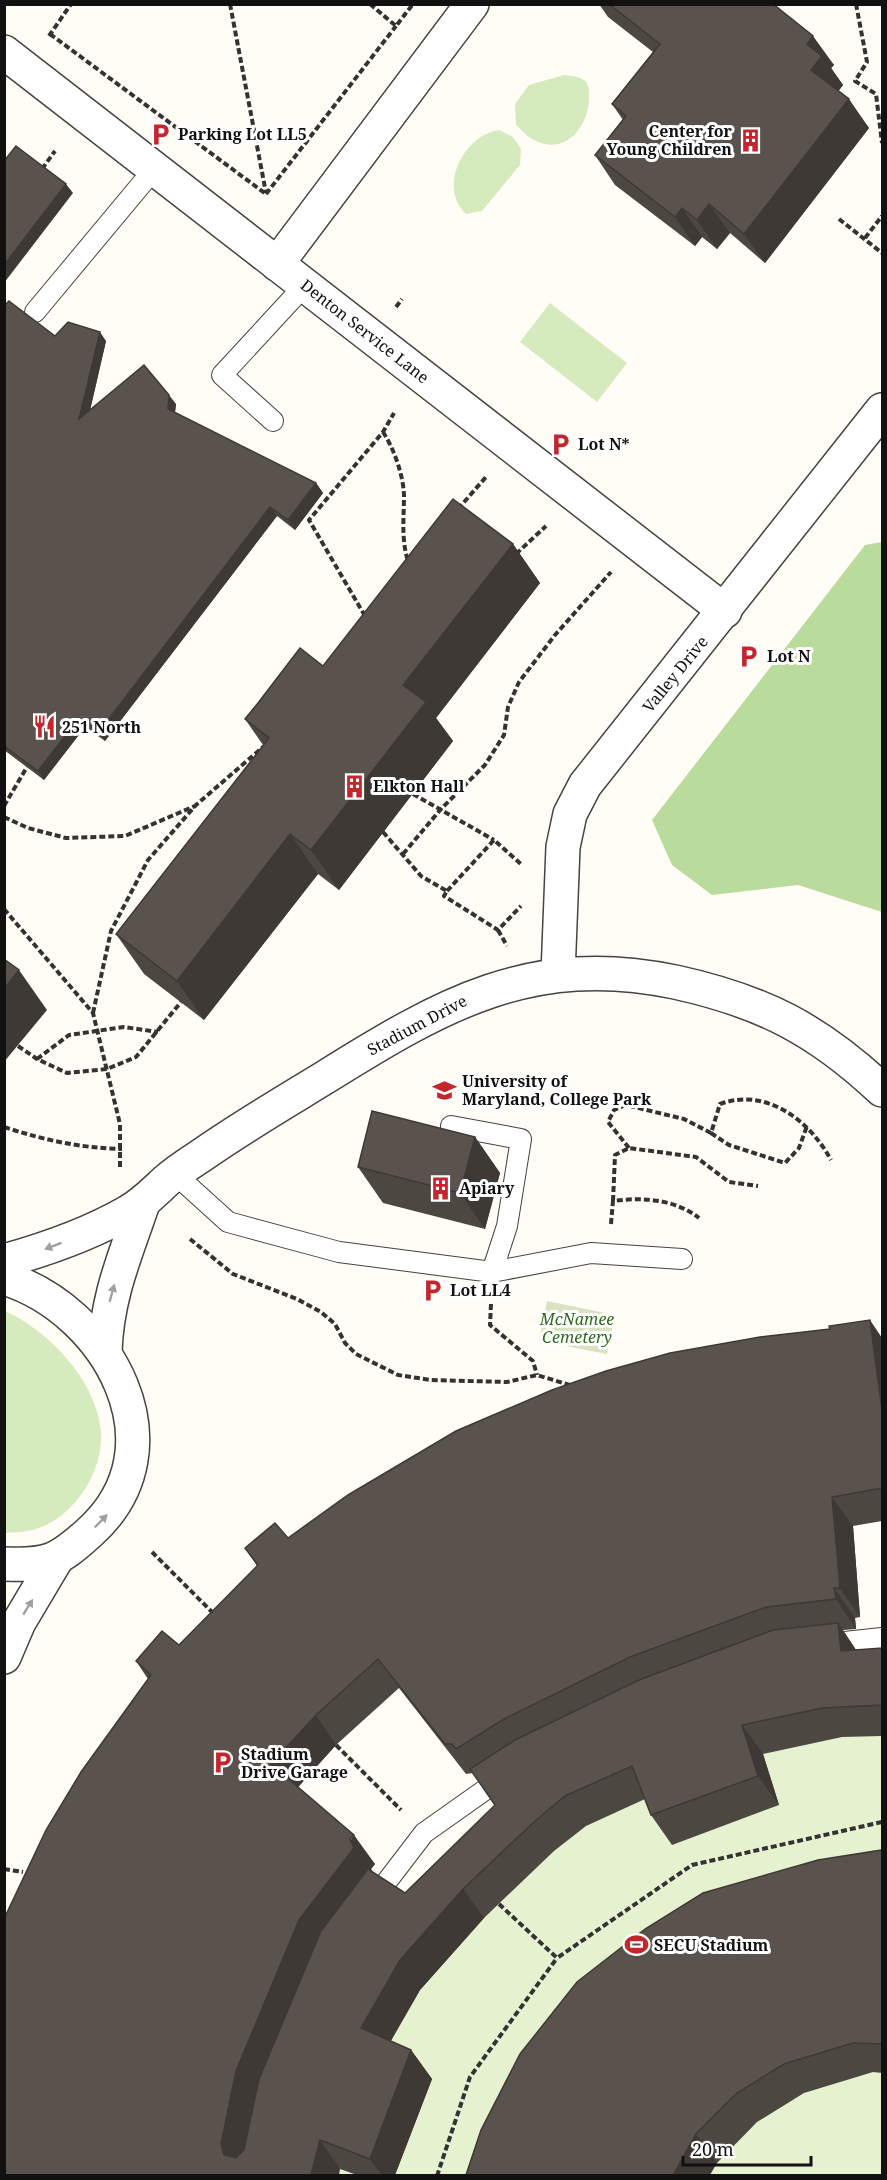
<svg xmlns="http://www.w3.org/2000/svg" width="887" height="2180" font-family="'Noto Serif',serif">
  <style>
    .green { fill: #d5ebbd }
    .forest { fill: #b9dc9c }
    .cemetery { fill: #d9e3c4 }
    .pitch { fill: #e6f2cf }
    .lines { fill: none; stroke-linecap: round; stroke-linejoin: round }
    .service-casing { stroke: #444; stroke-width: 22 }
    .minor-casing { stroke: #444; stroke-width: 36 }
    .path { stroke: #333; stroke-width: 4; stroke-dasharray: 6 3; stroke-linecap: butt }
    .service { stroke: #fff; stroke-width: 20 }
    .minor { stroke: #fff; stroke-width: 33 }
    .wall { fill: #4d4742; fill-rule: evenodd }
    .shaded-wall { fill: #3f3936 }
    .building { fill: #5a524d; stroke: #3f3936; stroke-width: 1.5 }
    .oneway { fill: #a0a0a0 }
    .labels { text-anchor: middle; stroke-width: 6; stroke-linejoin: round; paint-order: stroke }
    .poi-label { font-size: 16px; font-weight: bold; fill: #111; stroke: #fff; text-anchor: start }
    .street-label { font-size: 16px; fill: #111; stroke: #fff }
    .park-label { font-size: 16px; font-style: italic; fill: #2f6b1f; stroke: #fff }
  </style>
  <rect width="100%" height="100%" fill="#fffdf5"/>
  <g class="green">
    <path d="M564,75C572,76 581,76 586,82C590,88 589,94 589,100C587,129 564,156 534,140C527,137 522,130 516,125L515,104L529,85Z"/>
    <path d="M499,130L513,137L521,149L520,165L482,211L466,214C437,187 464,135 499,130Z"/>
    <polygon points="550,303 627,363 597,402 520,342"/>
    <path d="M5,1311C49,1331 97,1381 101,1432C104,1472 72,1521 32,1530C23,1533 13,1532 5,1533Z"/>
  </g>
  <polygon class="forest" points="882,542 882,912 798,885 712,895 672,865 652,820 865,545"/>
  <polygon class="cemetery" points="547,1301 615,1315 607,1354 539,1341"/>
  <polygon class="pitch" points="882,1679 882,2175 280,2176 515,1835"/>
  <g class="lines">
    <defs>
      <g id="service">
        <polyline points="35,312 155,168"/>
        <polyline points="273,421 222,375 305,285"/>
        <polyline points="451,1126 521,1139 507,1226 492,1272"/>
        <polyline points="175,1174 228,1222 339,1252 492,1272 591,1253 682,1259"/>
        <polyline points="826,1644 882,1638"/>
        <polyline points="372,1901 424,1833 506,1775"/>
      </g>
      <g id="minor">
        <polyline points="4,52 725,611"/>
        <polyline points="277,264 472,4"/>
        <polyline points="558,974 563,847 570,814 585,785 882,410"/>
        <path d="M4,1261C47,1249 90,1234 128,1212C143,1204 154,1192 166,1181C177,1171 190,1163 202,1155C242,1127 283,1103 324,1078C441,1005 531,952 675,982C762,1001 817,1029 882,1090"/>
        <path d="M4,1278C108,1310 184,1447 90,1532C58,1561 48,1566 4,1564"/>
        <path d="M105,1351C107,1295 126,1254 143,1203"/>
        <polyline points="4,1657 19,1622 57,1558"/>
      </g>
    </defs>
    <use href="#service" class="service-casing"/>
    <use href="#minor" class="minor-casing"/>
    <g class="path">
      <polyline points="230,4 266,193"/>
      <polyline points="370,4 396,26 413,4"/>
      <polyline points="856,4 867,62 855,81 876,94 882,143"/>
      <polyline points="50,34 266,194"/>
      <polyline points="49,36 71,4"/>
      <polyline points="42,169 55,151"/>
      <polyline points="266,194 396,26"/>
      <polyline points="839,219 882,253"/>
      <polyline points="865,238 882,216"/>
      <polyline points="396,307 402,299"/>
      <path d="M383,432C394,449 403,474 404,495C404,517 401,539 408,561"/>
      <polyline points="458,509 486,477"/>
      <polyline points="516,554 546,526"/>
      <polyline points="365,616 309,520 383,432 394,413"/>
      <polyline points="413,794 494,840"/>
      <polyline points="4,806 27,767"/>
      <polyline points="4,817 28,828 66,838 125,836 195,806"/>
      <polyline points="383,832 421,876 447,891 444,896 498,930 521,906"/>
      <polyline points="403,854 441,809 485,765 504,735 508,707 519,682 555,635 611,572"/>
      <polyline points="447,891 494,840 522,865"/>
      <polyline points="4,909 93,1013 120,1124 120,1167"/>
      <polyline points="498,930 507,946"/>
      <polyline points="93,1013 111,931 148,860 196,805 263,747"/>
      <polyline points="18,1046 37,1059 67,1073 107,1069 136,1057 181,1002"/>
      <polyline points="37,1059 69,1035 124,1027 158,1032"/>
      <path d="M4,1127C44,1140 80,1148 122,1149"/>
      <polyline points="711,1133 729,1145 785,1163 799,1148 807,1126"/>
      <path d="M629,1148L608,1122L614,1110L626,1105L684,1119L711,1133L720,1104C767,1087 810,1121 831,1160"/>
      <polyline points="613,1201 615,1155 629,1148 696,1157 729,1182 758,1186"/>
      <path d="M611,1224L613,1201C642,1197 675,1199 699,1218"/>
      <polyline points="190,1239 233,1274 297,1299 321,1312 335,1324 345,1343 356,1354 398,1375 431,1380 507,1382 537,1375 573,1386"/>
      <polyline points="491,1304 490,1325 533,1361 537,1375"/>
      <polyline points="152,1552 215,1615"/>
      <polyline points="336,1745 401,1810"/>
      <polyline points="4,1869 23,1872"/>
      <polyline points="499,1904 557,1958 692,1865 882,1822"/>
      <polyline points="437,2176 470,2077 557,1958"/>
    </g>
    <use href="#service" class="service"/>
    <use href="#minor" class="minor"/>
  </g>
  <g class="wall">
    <polygon points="599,4 773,4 834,65 831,68 843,85 838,91 869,128 765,263 730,233 717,249 702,237 695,246 615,185 595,155 623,120 612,104 653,52 608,17"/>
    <polygon points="4,306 55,336 106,341 90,410 176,404 175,413 316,483 323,493 295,530 277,516 105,741 85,727 44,780 4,750"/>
    <polygon points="513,544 540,583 436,718 453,741 339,890 318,874 204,1020 144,974 116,934 263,745 245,719 323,666"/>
    <polygon points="475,1137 500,1173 485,1229 383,1203 358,1167"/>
    <path d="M882,1338V1521L853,1526L860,1617L855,1618L856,1629L843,1630L856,1650L882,1648V1736L842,1737L763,1754L779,1805L672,1845L651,1815L645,1799L586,1826L554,1851L484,1918L420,1990L391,2041L411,2050L432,2079L395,2175H357L340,2169L4,2175L148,1679L136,1661L179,1645L257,1566L245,1548L288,1538ZM399,1688L466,1774L473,1773L495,1805L405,1893L373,1872L371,1869L375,1864L298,1787L336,1745Z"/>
    <polygon points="882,1850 882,2073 873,2072 804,2093 757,2122 717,2163 466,2175"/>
  </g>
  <g class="shaded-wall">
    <polygon points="813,36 834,65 831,68 843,85 832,100 811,70 807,44"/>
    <polygon points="849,99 869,128 765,263 744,234"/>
    <polygon points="66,184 73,193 4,283 4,265"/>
    <polygon points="709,204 730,233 717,249 697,220"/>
    <polygon points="682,208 702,237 695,246 675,217"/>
    <polygon points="100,332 106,341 86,428 79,419"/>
    <polygon points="169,395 176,404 174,419 168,409"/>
    <polygon points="316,483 323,493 295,530 288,520"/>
    <polygon points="270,507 277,516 105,741 99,732"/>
    <polygon points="513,544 540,583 436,718 453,741 339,890 311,850 403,685"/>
    <polygon points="79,718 85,727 44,780 38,771"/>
    <polygon points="290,834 318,874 204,1020 177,981"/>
    <polygon points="19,970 47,1010 4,1062 4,989"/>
    <polygon points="475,1137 500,1173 485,1229 460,1193"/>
    <polygon points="870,1320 882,1338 882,1410"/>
    <polygon points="832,1497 853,1526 860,1617 840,1588"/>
    <polygon points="834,1588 855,1618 856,1629 836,1599"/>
    <polygon points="838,1623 858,1653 841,1651"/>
    <polygon points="316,1715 336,1745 292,1794 271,1764"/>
    <polygon points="742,1725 763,1754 779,1805 758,1776"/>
    <polygon points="354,1835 375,1864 371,1869 375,1877 241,2174 224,2155 221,2144 236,2071 299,1920"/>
    <polygon points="463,1889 484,1918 420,1990 381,2057 361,2028 400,1960"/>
    <polygon points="411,2050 432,2079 395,2175 382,2175 370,2159"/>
    <polygon points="696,2134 717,2163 710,2175 673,2175"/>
    <polygon points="320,2140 340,2169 339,2175 311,2175"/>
  </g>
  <g class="building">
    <polygon points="609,4 773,4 813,36 807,44 822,56 811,70 849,99 744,234 709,204 697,220 682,208 675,217 595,155 626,116 612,104 660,44"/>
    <polygon points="16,146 66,184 4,265 4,161"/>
    <polygon points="9,301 55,336 68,322 100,332 79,419 144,365 169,395 168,409 316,483 288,520 270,507 99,732 79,718 38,771 4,746 4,306"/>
    <polygon points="453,499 513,544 403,685 426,702 311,850 290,834 177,981 116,934 269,738 245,719 258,703 300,648 323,666"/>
    <polygon points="4,959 19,970 4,989"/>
    <polygon points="372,1111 475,1137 460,1193 358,1167"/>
    <polygon points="870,1320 882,1410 882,1488 832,1497 840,1588 834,1588 836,1599 766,1607 630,1657 504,1719 456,1749 452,1744 445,1744 378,1659 316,1715 271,1764 354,1835 350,1839 354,1848 299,1920 236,2071 221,2144 224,2155 236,2158 244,2150 259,2079 321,1931 368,1869 405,1893 495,1805 470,1769 515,1740 639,1680 773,1630 838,1623 841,1651 882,1648 882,1705 822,1708 742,1725 758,1776 651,1815 632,1766 565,1796 534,1822 463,1889 400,1960 361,2028 411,2050 370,2159 320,2140 311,2175 4,2175 4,1919 46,1830 81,1772 151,1675 136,1661 162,1631 179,1645 258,1565 245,1548 275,1523 288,1538 348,1495 456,1431 552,1390 606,1371 670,1353 760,1337 830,1329 829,1326"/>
    <polygon points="882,1850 882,2044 853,2043 784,2064 737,2093 696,2134 673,2175 466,2175 481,2130 520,2054 577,1982 645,1929 703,1893 818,1860"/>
  </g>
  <defs><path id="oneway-solid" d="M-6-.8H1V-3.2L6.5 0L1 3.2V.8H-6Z" transform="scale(1.5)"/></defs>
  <g class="oneway">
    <use href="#oneway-solid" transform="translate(53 1246) rotate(159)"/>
    <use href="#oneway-solid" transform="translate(112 1293) rotate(-75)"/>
    <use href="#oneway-solid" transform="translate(101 1521) rotate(-46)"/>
    <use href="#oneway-solid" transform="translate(28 1607) rotate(-58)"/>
  </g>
  <defs>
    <symbol id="parking-bare" viewBox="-9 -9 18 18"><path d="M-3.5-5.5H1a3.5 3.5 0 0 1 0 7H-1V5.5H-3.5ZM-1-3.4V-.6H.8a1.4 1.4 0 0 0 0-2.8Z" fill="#c4262e" stroke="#fff" stroke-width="2.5" paint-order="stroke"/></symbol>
    <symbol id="building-bare" viewBox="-9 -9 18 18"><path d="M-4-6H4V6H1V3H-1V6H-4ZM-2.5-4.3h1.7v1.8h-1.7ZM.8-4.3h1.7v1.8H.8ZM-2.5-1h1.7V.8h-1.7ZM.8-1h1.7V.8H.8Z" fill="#c4262e" stroke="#fff" stroke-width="2.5" paint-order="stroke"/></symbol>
    <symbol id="restaurant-bare" viewBox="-9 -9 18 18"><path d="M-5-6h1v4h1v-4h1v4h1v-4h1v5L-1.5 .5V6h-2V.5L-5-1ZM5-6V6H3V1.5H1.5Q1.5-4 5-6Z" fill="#c4262e" stroke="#fff" stroke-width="2.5" paint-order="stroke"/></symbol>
    <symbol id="university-bare" viewBox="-9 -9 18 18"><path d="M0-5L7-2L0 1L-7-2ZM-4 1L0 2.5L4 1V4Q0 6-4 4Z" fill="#c4262e" stroke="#fff" stroke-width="2.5" paint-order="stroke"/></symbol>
    <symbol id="stadium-bare" viewBox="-9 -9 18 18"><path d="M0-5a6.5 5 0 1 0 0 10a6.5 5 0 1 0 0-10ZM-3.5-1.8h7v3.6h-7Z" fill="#c4262e" stroke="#fff" stroke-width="2.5" paint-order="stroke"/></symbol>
  </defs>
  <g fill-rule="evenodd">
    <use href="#parking-bare" x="144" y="118" width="33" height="33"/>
    <use href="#building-bare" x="734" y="124" width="33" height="33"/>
    <use href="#parking-bare" x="544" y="428" width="33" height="33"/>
    <use href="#parking-bare" x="732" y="640" width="33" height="33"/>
    <use href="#restaurant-bare" x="28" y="710" width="33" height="33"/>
    <use href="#building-bare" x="338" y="770" width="33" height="33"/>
    <use href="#university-bare" x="428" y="1074" width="33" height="33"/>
    <use href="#building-bare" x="424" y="1172" width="33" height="33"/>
    <use href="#parking-bare" x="416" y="1274" width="33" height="33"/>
    <use href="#parking-bare" x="206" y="1746" width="33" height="33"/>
    <use href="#stadium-bare" x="620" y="1928" width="33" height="33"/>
  </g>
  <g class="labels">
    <g class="poi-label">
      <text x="732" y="137" text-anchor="end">Center for<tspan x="732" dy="18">Young Children</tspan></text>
      <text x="178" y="140">Parking Lot LL5</text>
      <text x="578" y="450">Lot N*</text>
      <text x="767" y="662">Lot N</text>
      <text x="62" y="733">251 North</text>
      <text x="373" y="792">Elkton Hall</text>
      <text x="462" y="1087">University of<tspan x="462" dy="18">Maryland, College Park</tspan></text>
      <text x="459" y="1194">Apiary</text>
      <text x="450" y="1296">Lot LL4</text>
      <text x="241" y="1760">Stadium<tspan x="241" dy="18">Drive Garage</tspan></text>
      <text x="654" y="1951">SECU Stadium</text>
    </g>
    <g class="street-label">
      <text transform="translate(365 331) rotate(38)" y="6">Denton Service Lane</text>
      <text transform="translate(675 674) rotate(-51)" y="6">Valley Drive</text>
      <text transform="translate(417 1025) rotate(-28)" y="6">Stadium Drive</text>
    </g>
    <g class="park-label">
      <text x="577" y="1325">McNamee<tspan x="577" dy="18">Cemetery</tspan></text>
    </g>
  </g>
  <rect width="887" height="2180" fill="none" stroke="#111111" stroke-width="12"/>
  <path d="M683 2156v9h128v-9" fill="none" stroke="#111111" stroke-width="3"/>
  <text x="692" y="2156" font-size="18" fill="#111111" stroke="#ffffff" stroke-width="4.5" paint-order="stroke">20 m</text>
</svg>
